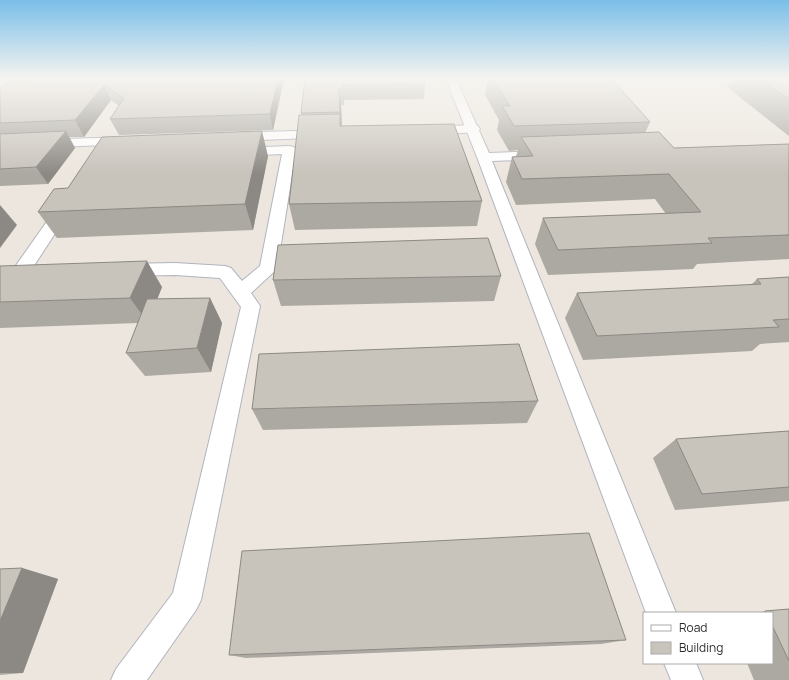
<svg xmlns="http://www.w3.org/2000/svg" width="789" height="680" font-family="Manrope,sans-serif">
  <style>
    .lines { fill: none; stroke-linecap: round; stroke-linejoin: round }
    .street-casing { stroke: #b1b4be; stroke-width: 2 }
    .secondary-casing { stroke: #b1b4be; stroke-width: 2 }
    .street { fill: #fff; fill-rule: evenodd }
    .secondary { fill: #fff; fill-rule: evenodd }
    .wall { fill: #aca9a2 }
    .shaded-wall { fill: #8c8984 }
    .building { fill: #c8c4bc; stroke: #8c8984 }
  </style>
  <rect width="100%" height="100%" fill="#ece6de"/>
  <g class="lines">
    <defs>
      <g id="street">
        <polygon points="446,79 456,79 489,153 544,151 549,152 551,155 549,158 544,159 492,161 676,613 646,613 477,157"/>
        <polygon points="289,146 294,147 296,150 277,269 251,293 260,306 201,600 196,610 147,680 111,680 116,669 173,593 241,307 220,278 175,275 124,276 118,274 115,270 118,266 124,264 175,263 225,266 231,268 242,281 260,266 282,154 240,156 235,155 233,152 235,149 240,148"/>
        <polygon points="65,201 70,203 73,206 7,307 0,309 0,288 60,203"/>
        <polygon points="664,663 696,663 703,680 671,680"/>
      </g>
      <g id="secondary">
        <polygon points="473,125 478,126 480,129 478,132 427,135 422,134 420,131 422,128 427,127"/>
        <polygon points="327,130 332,131 334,134 332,137 233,141 228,140 226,137 228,134 233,133"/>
        <polygon points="129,137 134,138 136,141 134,144 0,149 0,141"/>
      </g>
    </defs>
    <use href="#street" class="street-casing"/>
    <use href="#secondary" class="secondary-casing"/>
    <use href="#street" class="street"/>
    <use href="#secondary" class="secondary"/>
  </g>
  <g class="wall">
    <polygon points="284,79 273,130 119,135 110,119 119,106 111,100 84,137 69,137 75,148 48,184 0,186 0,88 27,80"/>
    <polygon points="305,79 425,83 424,99 344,100 344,105 341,105 342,126 482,201 477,226 295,230 289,204 302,115 301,113"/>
    <polygon points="488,79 612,79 650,122 645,133 674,148 789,144 789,259 697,264 693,269 548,275 535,244 543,218 666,214 655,199 516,205 506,182 512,157 516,156 518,150 509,151 497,130 499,120 485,95"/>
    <polygon points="732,79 789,79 789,136 727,87"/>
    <polygon points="268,156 253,230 57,238 38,212 68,188"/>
    <polygon points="0,266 162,287 157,299 210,298 222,323 211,372 145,376 126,353 138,323 0,328"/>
    <polygon points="501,276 494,301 281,306 273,280"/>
    <polygon points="789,277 789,342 760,344 752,351 583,360 565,318 577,293 751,285 757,279"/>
    <polygon points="538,401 527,423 263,430 252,409"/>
    <polygon points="789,431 789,501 675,510 653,458 676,439"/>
    <polygon points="22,568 58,579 23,673 0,675 0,569"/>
    <polygon points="789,609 789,680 754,680 747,663 772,663 772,613 757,613 765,611"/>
    <polygon points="626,640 601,644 246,658 229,655"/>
  </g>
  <g class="shaded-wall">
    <polygon points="278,79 284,79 273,130 270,114"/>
    <polygon points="104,85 111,100 84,137 75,120"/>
    <polygon points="343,85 344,100 344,105 343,89"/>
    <polygon points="339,89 341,105 342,128 340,112"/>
    <polygon points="66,131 75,148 48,184 36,167"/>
    <polygon points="262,131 268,156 253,230 245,204"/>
    <polygon points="0,205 17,225 0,248"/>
    <polygon points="147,261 162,287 148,323 130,298"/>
    <polygon points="210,298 222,323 211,372 197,348"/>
    <polygon points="22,568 58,579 23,673 0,673 0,621"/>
  </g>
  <g class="building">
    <polygon points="28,79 278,79 270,114 110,119 124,98 104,85 75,120 0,123 0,88 10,80 27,80"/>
    <polygon points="305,79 423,79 425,83 343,85 343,89 339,89 340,112 301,113"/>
    <polygon points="493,79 612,79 650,122 514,126 502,106 510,106"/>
    <polygon points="760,79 789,79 789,99"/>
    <polygon points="340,114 340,126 454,124 482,201 289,204 299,115"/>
    <polygon points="66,131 36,167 0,169 0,134"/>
    <polygon points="262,131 245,204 38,212 54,189 68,188 102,137"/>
    <polygon points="659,132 674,148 789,144 789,235 708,238 712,243 558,250 543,218 701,212 669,174 522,179 512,157 533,156 521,137"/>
    <polygon points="488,238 501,276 273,280 278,245"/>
    <polygon points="147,261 130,298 0,302 0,266"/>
    <polygon points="789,277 789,319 773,320 779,327 597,336 577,293 761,284 757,279"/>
    <polygon points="210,298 197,348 126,353 147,299"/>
    <polygon points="519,344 538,401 252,409 259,354"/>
    <polygon points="789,431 789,487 702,494 676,439"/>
    <polygon points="589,533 626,640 229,655 242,551"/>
    <polygon points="22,568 0,621 0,569"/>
    <polygon points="789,609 789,661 772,625 772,613 766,613 765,611"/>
  </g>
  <linearGradient id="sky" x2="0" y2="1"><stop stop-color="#7abee8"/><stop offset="0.45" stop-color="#f6f4f0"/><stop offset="1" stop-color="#f6f4f0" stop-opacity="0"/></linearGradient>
  <rect width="789" height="174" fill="url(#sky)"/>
  <rect x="643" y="612" width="130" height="52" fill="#ffffff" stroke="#aaaaaa"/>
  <rect x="651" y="625" width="20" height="6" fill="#ffffff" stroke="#aaaaaa"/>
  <text x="679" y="632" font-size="12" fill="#2b2b2b">Road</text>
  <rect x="651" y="642" width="20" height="12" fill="#c8c4bc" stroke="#aaaaaa"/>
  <text x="679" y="652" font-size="12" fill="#2b2b2b">Building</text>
</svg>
